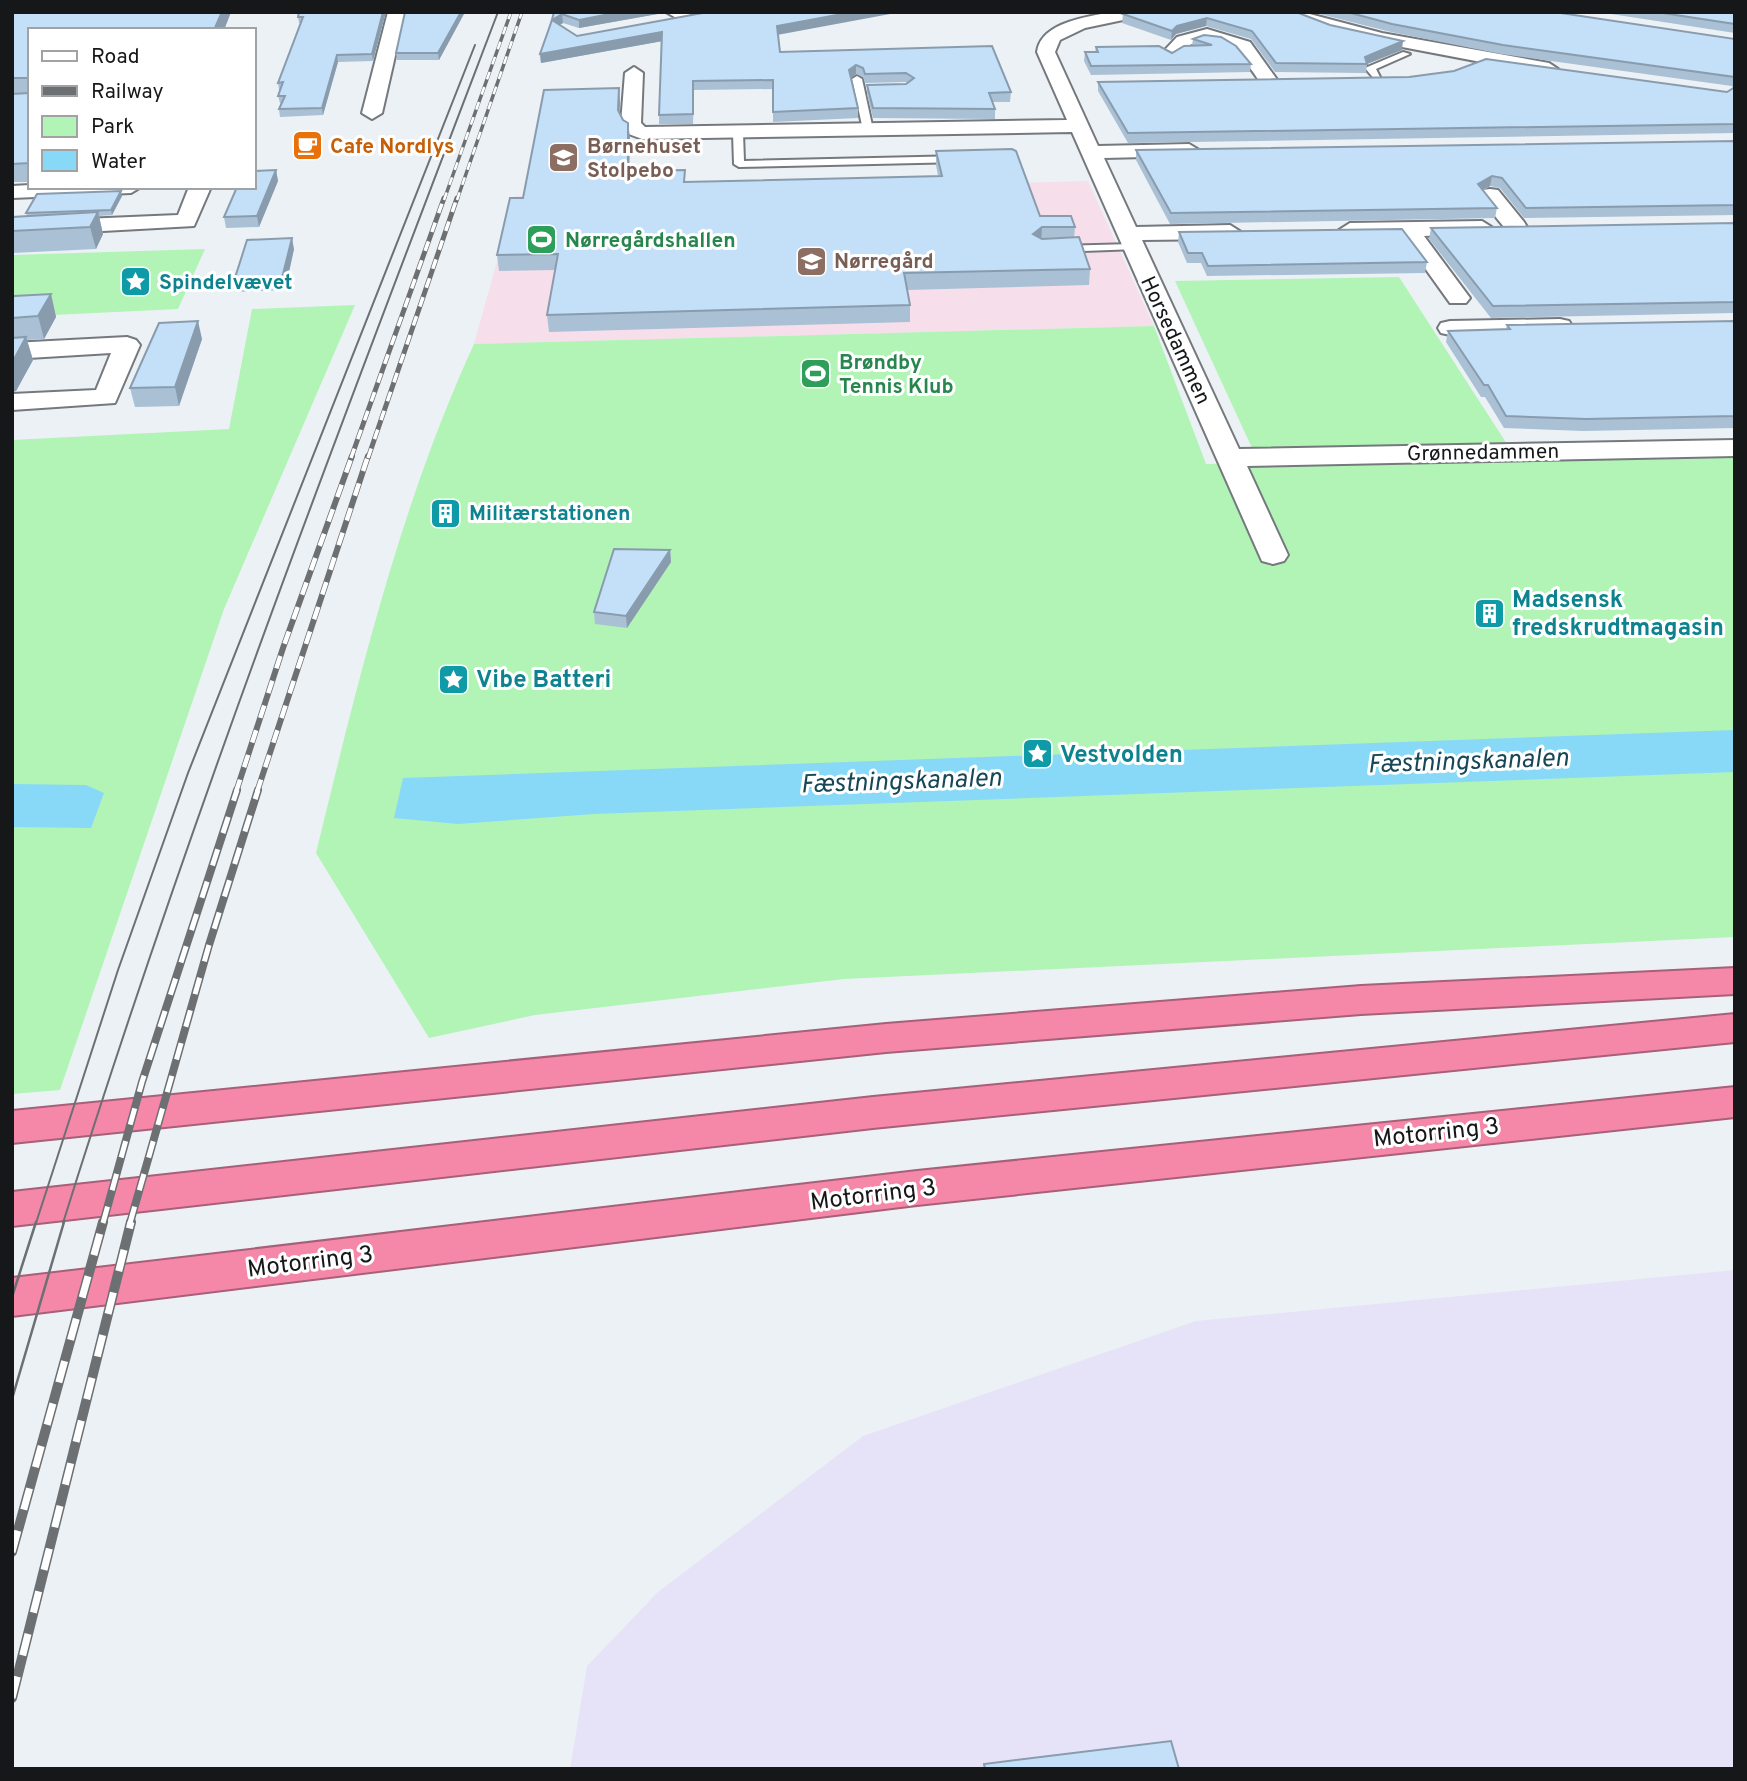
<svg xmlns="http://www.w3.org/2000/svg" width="1747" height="1781" font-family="Overpass,sans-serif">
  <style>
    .industrial { fill: #e6e3f9 }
    .education { fill: #f6dfeb }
    .green { fill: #b1f4b6 }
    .water { fill: #87d9f7 }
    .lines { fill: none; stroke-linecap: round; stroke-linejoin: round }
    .service-casing { stroke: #75797d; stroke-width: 4 }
    .minor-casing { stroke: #75797d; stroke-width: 4 }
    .motorway-casing { stroke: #a76077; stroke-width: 4 }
    .service { fill: #fff; fill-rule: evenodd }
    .minor { fill: #fff; fill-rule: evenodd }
    .motorway { fill: #f587a9; fill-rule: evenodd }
    .tram-far1 { stroke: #6c7073; stroke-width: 2 }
    .tram { stroke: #6c7073; stroke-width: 2.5 }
    .rail-far4-casing { stroke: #6c7073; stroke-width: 3.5 }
    .rail-far3-casing { stroke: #6c7073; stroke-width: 5 }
    .rail-far2-casing { stroke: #6c7073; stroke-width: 6 }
    .rail-far1-casing { stroke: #6c7073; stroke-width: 8 }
    .rail-casing { stroke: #6c7073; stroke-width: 10 }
    .rail-far4 { stroke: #fff; stroke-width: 2.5; stroke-dasharray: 8; stroke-linecap: butt }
    .rail-far3 { stroke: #fff; stroke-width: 3.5; stroke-dasharray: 10; stroke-linecap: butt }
    .rail-far2 { stroke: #fff; stroke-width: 4.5; stroke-dasharray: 13; stroke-linecap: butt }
    .rail-far1 { stroke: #fff; stroke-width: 5; stroke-dasharray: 17; stroke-linecap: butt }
    .rail { stroke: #fff; stroke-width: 7; stroke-dasharray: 22; stroke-linecap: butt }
    .wall { fill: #a9c0d5 }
    .shaded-wall { fill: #899cae }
    .building { fill: #c4dff8; stroke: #899cae; stroke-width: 2 }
    .labels { text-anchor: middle; stroke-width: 6; stroke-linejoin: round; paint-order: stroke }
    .far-food-label { font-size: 21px; font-weight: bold; fill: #c56008; stroke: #fff; text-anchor: start }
    .far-education-label { font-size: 21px; font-weight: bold; fill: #785e54; stroke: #fff; text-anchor: start }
    .far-leisure-label { font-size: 21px; font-weight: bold; fill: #27864d; stroke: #fff; text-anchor: start }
    .far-culture-label { font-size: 21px; font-weight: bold; fill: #0d838f; stroke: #fff; text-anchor: start }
    .far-street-label { font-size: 21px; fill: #151719; stroke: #fff }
    .culture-label { font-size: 24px; font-weight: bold; fill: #0d838f; stroke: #fff; text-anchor: start }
    .street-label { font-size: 24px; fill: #151719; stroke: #fff }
    .water-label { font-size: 26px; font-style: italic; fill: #184858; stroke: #fff }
  </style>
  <rect width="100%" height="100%" fill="#ecf1f6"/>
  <polygon class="industrial" points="1735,1270 1735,1769 570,1769 587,1666 658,1592 863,1436 1196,1321"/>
  <polygon class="education" points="1088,181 1154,326 474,344 515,196"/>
  <g class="green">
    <polygon points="205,249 178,309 12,317 12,255"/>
    <polygon points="1399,277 1507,444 1252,448 1175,281"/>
    <polygon points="355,305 224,609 60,1090 12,1094 12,440 229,429 252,309"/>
    <path d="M1154,326L1206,464L1735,455V937L844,979L535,1015L429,1038L316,853C358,681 400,505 474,344Z"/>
  </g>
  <g class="water">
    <polygon points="1735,730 1735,772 594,814 458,824 394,818 403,778"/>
    <polygon points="12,784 86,785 104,793 91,828 12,827"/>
  </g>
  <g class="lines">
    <defs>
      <g id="service">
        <polygon points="1403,52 1410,54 1376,69 1382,81 1376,81 1365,68"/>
        <polygon points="857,76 862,79 873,130 868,133 863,130 852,79"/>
        <polygon points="738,130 743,133 744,161 963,156 968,159 963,162 739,167 734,164 733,133"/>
        <polygon points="1133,244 1137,245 1137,249 1057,252 1051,249 1057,246"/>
      </g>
      <g id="minor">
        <polygon points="388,12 405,12 382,113 372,119 362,113"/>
        <polygon points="666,12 687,12 694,18 685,23"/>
        <path d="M1111,12H1144L1142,16L1085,28L1060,40L1055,52L1098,146L1189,144L1199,150L1189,156L1104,158L1136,227L1230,225L1241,232L1230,239L1142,240L1239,449L1735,440V456L1247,466L1288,555L1284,561L1273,564L1262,561L1072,132L642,139L626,133L621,123L625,73L634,67L643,73L641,123L645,127L1067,120L1037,52C1041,22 1087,17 1111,12Z"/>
        <polygon points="1273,12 1302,12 1382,33 1549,63 1558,69 1549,75 1381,43 1275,16"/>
        <path d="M1207,29L1250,42L1278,81L1276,85H1262C1246,61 1226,30 1192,44C1183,47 1180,57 1170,59L1161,54L1177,37Z"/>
        <polygon points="30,185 30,187 141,187 131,193 12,198 12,186"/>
        <polygon points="189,187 211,187 194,226 12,236 12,222 178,215"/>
        <polygon points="1490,189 1498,190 1524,222 1527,227 1524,232 1508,232 1482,200 1479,195 1482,190"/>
        <polygon points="1482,221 1493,228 1490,233 1424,236 1470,298 1466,303 1450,303 1402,236 1350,237 1339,230 1350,223"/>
        <polygon points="1560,319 1569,321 1572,326 1569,331 1450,335 1441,333 1438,328 1441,323 1450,321"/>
        <polygon points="127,337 136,340 140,345 115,403 12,410 12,394 96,390 111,353 12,359 12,343"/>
      </g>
      <g id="motorway">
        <polygon points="1735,968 1735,994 1361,1014 886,1052 12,1143 12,1111 886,1024 1361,986"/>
        <polygon points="1735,1014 1735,1042 873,1128 12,1226 12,1192 873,1097"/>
        <polygon points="1735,1087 1735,1117 917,1205 12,1316 12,1278 917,1171"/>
      </g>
    </defs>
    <use href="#service" class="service-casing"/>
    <use href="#minor" class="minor-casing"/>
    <use href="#motorway" class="motorway-casing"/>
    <use href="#service" class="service"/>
    <use href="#minor" class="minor"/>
    <use href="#motorway" class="motorway"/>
    <g class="tram-far1">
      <polyline points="36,1223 118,970 188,773 475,45"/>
      <path d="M63,1223C191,813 345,413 498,12"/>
    </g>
    <g class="tram">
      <polyline points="12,1297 36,1222"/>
      <polyline points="12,1399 64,1222"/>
    </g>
    <defs>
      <g id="rail-far4">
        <polyline points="444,200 511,12"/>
        <polyline points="457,200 522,12"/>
      </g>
      <g id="rail-far3">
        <polyline points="351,458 444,198"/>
        <polyline points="368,458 457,198"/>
      </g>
      <g id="rail-far2">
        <polyline points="236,792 283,648 352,456"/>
        <polyline points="257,792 368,456"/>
      </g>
      <g id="rail-far1">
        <polyline points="103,1223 142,1082 237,790"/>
        <polyline points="130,1223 209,945 258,790"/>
      </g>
      <g id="rail">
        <polyline points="12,1552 103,1222"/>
        <polyline points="12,1698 131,1222"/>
      </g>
    </defs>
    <use href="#rail-far4" class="rail-far4-casing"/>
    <use href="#rail-far3" class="rail-far3-casing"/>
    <use href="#rail-far2" class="rail-far2-casing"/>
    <use href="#rail-far1" class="rail-far1-casing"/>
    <use href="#rail" class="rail-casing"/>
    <use href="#rail-far4" class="rail-far4"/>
    <use href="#rail-far3" class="rail-far3"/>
    <use href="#rail-far2" class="rail-far2"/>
    <use href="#rail-far1" class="rail-far1"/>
    <use href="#rail" class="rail"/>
  </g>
  <g class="wall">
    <polygon points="12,12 231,12 224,30 30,30 30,182 12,182"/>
    <polygon points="386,12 373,61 338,62 323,115 280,117 279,109 281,103 280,103 278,96 281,90 279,90 278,83 300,23 299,23 298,17"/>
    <polygon points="405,12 465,12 439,60 397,60 396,53"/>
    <polygon points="554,12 669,12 579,28 563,23 559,25 577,36 778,34 780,52 992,46 1011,92 1010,102 992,102 995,109 995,119 873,118 867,95 867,85 906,84 907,83 906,82 865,83 863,77 856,74 851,78 858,108 858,118 773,122 773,89 694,90 693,124 659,124 659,115 662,41 541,63 540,54"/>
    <polygon points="1132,12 1330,25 1402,50 1367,64 1366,73 1275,72 1251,39 1206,26 1176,34 1171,40 1122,23 1123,14"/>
    <polygon points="1312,12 1554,12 1735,39 1735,133 1128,143 1098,91 1098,82 1727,92 1733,88 1732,86 1501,54 1391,32"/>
    <polygon points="1598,12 1735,12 1735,33"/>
    <polygon points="1204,35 1251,64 1250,72 1091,75 1084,61 1085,52 1095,52 1096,47 1172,53 1192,46 1193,39"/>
    <polygon points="620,102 619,113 623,120 628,123 629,171 685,182 938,176 936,165 936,151 1040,216 1075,227 1074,238 1090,269 1089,285 907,290 910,305 910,322 549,332 547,315 555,270 499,271 497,255 523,198"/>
    <polygon points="1735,141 1735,215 1524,218 1500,188 1490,186 1483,191 1497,208 1495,218 1170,224 1136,160 1136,150"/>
    <polygon points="276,170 278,181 259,227 226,228 224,217"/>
    <polygon points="122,196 112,215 99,216 103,234 96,249 12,253 12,217 27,216 26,213"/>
    <polygon points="1735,223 1735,313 1491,318 1429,239 1431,228"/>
    <polygon points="1179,232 1427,262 1425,273 1207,276 1201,263 1187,263 1178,242"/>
    <polygon points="294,249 285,290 236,292 234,281"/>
    <polygon points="51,294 56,317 44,339 27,340 33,360 16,391 12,392 12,299"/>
    <polygon points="1735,321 1735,428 1583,431 1504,428 1485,397 1481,397 1446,342 1448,331 1506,329 1507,325"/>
    <polygon points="202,339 179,406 135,407 130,388"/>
    <polygon points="670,550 671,562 627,628 595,624 594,612"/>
  </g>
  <g class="shaded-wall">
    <polygon points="222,12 231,12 224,30 214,30"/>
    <polygon points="383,12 386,12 373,61 372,54"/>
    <polygon points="461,12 465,12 439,60 438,53"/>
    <polygon points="620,12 669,12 579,28 579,20"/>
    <polygon points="853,12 901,12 777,35 777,26"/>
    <polygon points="562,14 563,23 553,29 552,20"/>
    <polygon points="1207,18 1206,26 1176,34 1171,40 1172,31 1177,26"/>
    <polygon points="662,32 663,41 541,63 540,54"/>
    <polygon points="1403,41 1402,50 1367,64 1365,57"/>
    <polygon points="337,55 338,62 323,115 322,108"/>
    <polygon points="856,65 856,74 849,80 849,70"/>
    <polygon points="619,88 620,102 619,124 618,110"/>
    <polygon points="628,123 630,137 629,186 628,171"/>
    <polygon points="276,170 278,181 259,227 257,216"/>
    <polygon points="1492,176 1490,186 1476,194 1478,184"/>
    <polygon points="121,191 122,196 112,215 111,210"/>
    <polygon points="98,212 103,234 96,249 90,227"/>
    <polygon points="1042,227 1041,243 1033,234"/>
    <polygon points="292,238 294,249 285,290 282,278"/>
    <polygon points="51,294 56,317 44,339 38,316"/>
    <polygon points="198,321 202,339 179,406 175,387"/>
    <polygon points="26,337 33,360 16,391 12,392 12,363"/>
    <polygon points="670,550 671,562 627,628 626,616"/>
  </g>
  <g class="building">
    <polygon points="12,12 222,12 214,30 30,30 30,163 12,164 12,94 28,93 28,78 12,78"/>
    <polygon points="299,12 383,12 372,54 337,55 322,108 279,109 285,96 278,96 283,82 278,83 303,17 298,17"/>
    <polygon points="405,12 461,12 438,53 396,53"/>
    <polygon points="554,12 620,12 579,20 562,14 552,20"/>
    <polygon points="708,12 853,12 777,26 780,52 992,46 1011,92 989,93 995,109 873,108 867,85 906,84 914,78 906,73 865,74 863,68 856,65 849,70 858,108 773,112 773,80 693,81 693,114 659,115 662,32 540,54 552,20 577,36"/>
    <polygon points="1132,12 1296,12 1330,25 1403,41 1365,57 1367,64 1276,63 1252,31 1207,18 1177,26 1172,31 1123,14"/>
    <polygon points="1347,12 1554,12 1735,39 1735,77 1503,45 1392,24"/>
    <polygon points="1656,12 1735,12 1735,24"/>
    <polygon points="1204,35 1221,37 1236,46 1251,64 1091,66 1085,52 1098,52 1096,47 1159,46 1172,53 1184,46 1212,45 1193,39"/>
    <polygon points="1486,59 1727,92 1735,87 1735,124 1128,133 1098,82 1409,77 1454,71"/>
    <polygon points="619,88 618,110 623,120 628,123 628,171 685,170 684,182 942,176 936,151 1012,149 1016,151 1040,216 1071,216 1075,227 1042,227 1033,234 1042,239 1079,237 1090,269 904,273 910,305 547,315 558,254 497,255 510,198 523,198 544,90"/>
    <polygon points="1735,141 1735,205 1526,208 1502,178 1492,176 1478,184 1497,208 1171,213 1136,150"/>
    <polygon points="276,170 257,216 224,217 237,187 254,187 254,171"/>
    <polygon points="121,191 111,210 26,213 37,194"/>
    <polygon points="98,212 90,227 12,231 12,217"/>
    <polygon points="1735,223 1735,302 1493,306 1431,228"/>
    <polygon points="1402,229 1427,262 1208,266 1202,253 1188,253 1179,232"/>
    <polygon points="292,238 282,278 234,281 247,240"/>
    <polygon points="51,294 38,316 12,318 12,299 14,296"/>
    <polygon points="198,321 175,387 130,388 159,323"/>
    <polygon points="1735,321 1735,416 1586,419 1506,416 1488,385 1484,385 1448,331 1510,329 1507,325"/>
    <polygon points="26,337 12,363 12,338"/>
    <polygon points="614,549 670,550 626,616 594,612"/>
    <polygon points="1171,1741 1179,1769 985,1769 984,1764"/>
  </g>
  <defs>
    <symbol id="cafe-square" viewBox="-11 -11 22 22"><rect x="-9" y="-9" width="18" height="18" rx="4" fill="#e8710a" stroke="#fff"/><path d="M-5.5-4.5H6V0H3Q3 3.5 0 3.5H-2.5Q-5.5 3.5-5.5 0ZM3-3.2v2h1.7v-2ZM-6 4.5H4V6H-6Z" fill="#fff"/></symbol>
    <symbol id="school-square" viewBox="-11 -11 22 22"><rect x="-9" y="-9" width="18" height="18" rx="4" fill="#8d6e63" stroke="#fff"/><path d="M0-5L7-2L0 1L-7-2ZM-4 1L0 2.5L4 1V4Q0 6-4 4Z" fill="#fff"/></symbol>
    <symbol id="stadium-square" viewBox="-11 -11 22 22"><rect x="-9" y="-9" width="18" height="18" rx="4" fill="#2e9e5b" stroke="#fff"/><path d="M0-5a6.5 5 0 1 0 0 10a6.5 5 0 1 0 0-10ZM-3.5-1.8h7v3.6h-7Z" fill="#fff"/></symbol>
    <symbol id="sight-square" viewBox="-11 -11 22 22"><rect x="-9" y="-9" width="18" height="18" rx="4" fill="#0f9aa8" stroke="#fff"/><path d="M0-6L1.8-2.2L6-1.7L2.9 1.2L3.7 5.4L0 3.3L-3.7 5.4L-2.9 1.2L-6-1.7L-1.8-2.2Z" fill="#fff"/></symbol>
    <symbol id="building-square" viewBox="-11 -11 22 22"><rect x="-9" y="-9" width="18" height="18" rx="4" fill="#0f9aa8" stroke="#fff"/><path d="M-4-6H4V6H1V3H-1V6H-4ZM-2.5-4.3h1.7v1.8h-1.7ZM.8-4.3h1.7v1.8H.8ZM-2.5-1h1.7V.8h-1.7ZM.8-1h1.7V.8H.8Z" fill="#fff"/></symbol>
  </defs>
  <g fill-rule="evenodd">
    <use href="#cafe-square" x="290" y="128" width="35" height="35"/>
    <use href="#school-square" x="546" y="140" width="35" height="35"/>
    <use href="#stadium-square" x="524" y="222" width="35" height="35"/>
    <use href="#school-square" x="794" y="244" width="35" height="35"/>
    <use href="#sight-square" x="118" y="264" width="35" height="35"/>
    <use href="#stadium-square" x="798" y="356" width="35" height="35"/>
    <use href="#building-square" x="428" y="496" width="35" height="35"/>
    <use href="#building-square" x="1472" y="596" width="35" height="35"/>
    <use href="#sight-square" x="436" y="662" width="35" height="35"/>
    <use href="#sight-square" x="1020" y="736" width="35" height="35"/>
  </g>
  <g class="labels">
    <g class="far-food-label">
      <text x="330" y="153">Cafe Nordlys</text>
    </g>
    <g class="far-education-label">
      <text x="587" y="153">Børnehuset<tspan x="587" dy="24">Stolpebo</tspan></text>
      <text x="834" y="268">Nørregård</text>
    </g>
    <g class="far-leisure-label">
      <text x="565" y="247">Nørregårdshallen</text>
      <text x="839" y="369">Brøndby<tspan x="839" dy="24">Tennis Klub</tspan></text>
    </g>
    <g class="far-culture-label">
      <text x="159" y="289">Spindelvævet</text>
      <text x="469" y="520">Militærstationen</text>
    </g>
    <g class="far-street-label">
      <text transform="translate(1176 340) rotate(65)" y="7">Horsedammen</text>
      <text transform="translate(1483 452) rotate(-1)" y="7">Grønnedammen</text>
    </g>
    <g class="culture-label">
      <text x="1512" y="607">Madsensk<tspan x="1512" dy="28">fredskrudtmagasin</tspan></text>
      <text x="476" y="687">Vibe Batteri</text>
      <text x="1060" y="762">Vestvolden</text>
    </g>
    <g class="street-label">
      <text transform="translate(1436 1132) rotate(-6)" y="8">Motorring 3</text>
      <text transform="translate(873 1194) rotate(-7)" y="8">Motorring 3</text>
      <text transform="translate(310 1261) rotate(-7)" y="8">Motorring 3</text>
    </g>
    <g class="water-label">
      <text transform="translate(1468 760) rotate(-2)" y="9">Fæstningskanalen</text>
      <text transform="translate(901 780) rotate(-2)" y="9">Fæstningskanalen</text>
    </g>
  </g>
  <rect width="1747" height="1781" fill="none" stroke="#151719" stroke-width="28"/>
  <rect x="28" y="28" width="228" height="161" fill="#ffffff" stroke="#a1a2a3" stroke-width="2"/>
  <rect x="42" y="51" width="35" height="10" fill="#ffffff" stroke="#a1a2a3" stroke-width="2"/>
  <text x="91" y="63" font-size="21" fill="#151719">Road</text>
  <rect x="42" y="86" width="35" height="10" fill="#6c7073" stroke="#a1a2a3" stroke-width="2"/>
  <text x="91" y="98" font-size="21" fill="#151719">Railway</text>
  <rect x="42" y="116" width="35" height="21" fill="#b1f4b6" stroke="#a1a2a3" stroke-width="2"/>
  <text x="91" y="133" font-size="21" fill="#151719">Park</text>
  <rect x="42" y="150" width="35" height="21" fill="#87d9f7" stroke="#a1a2a3" stroke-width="2"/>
  <text x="91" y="168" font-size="21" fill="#151719">Water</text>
</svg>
